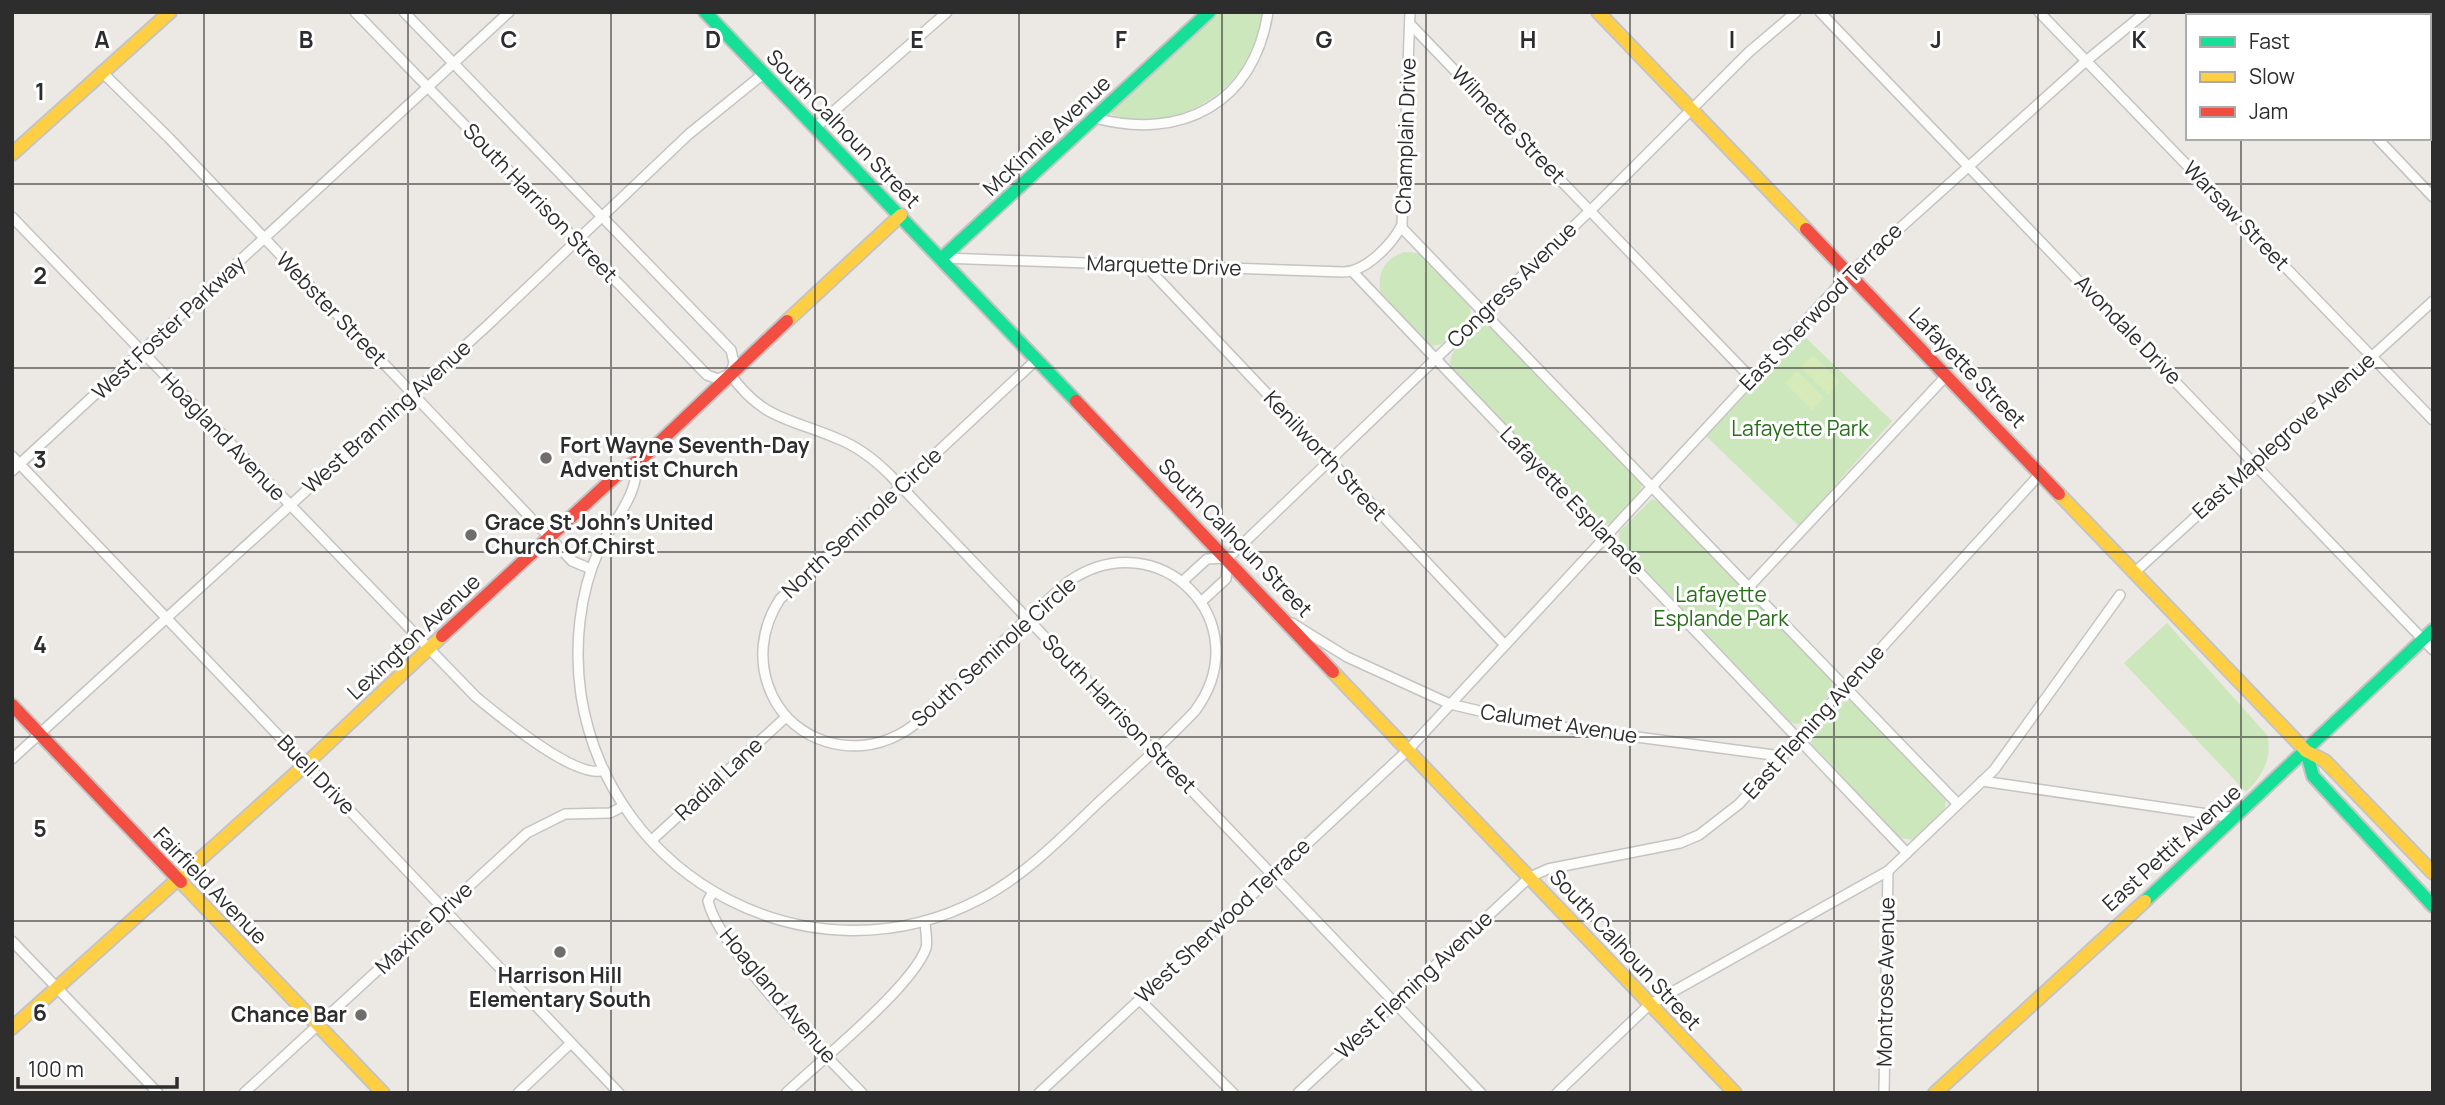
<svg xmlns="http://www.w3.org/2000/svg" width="2445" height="1105" font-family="Manrope,sans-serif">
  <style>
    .green { fill: #cce7bc }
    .pitch { fill: #d7ebba }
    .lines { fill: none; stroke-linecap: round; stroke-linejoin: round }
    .street-casing { stroke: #c5c4c4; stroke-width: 12 }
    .fast-casing { stroke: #c5c4c4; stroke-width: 16 }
    .slow-casing { stroke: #c5c4c4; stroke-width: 16 }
    .jam-casing { stroke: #c5c4c4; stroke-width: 16 }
    .street { stroke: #fcfcfb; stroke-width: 9 }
    .fast { stroke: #16e098; stroke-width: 12 }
    .slow { stroke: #ffcf43; stroke-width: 12 }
    .jam { stroke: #f24e42; stroke-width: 12 }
    .grid { fill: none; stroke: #2d2d2d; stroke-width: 2; stroke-opacity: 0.55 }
    .poi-dot { fill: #706e6d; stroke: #fff; stroke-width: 2.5 }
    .labels { text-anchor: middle; stroke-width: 6; stroke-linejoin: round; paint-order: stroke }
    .street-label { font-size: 21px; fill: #2d2d2d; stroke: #fff }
    .park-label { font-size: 21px; fill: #276e19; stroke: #fff }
    .poi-label { font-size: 21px; font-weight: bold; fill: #2d2d2d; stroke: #fff; text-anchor: start }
    .grid-label { font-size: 23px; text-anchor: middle; font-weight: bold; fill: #2d2d2d; stroke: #fff; stroke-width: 6; stroke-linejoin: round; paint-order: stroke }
  </style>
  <rect width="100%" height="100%" fill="#ece8e4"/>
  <g class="green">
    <path d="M1216,12H1262C1255,86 1183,135 1112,115L1111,109Z"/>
    <path d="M1404,252L1418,253L1426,258L1470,304L1471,316L1442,344L1432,346L1425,341L1380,291C1378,270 1385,259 1404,252Z"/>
    <path d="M1483,325L1496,330L1637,477L1642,485L1640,491L1612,522L1606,525L1594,518L1452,370C1443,354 1469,331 1483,325Z"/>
    <polygon points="1802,334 1892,421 1799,526 1706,436"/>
    <polygon points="1652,499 1662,503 1832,680 1831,693 1805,722 1795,724 1790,722 1620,545 1619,532"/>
    <path d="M2167,623L2267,735C2273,758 2262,776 2246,792L2124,663Z"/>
    <path d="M1850,700L1946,800L1944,812L1913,840L1898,837L1811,743C1810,728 1835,701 1850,700Z"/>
  </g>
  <g class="pitch">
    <polygon points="1813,355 1840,382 1828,394 1801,367"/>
    <polygon points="1797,371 1824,398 1812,410 1785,383"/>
  </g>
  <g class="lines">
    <defs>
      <g id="street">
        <polyline points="355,12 707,375 718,379 730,374 734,363 731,350 404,12"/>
        <polyline points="1820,12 2433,650"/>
        <polyline points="2039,12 2433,420"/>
        <polyline points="2258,12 2261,16"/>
        <polyline points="1410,24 1751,378"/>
        <polyline points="103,73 169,138 548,536 572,561 591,569"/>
        <path d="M1095,118C1181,141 1254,104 1268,12"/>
        <polyline points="817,126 947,12"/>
        <polyline points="2377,138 2433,197"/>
        <path d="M12,217L476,697C498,715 577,781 604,770"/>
        <polyline points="1401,227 1958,804"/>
        <path d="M942,258L1343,272C1366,272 1392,244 1402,225L1410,12"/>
        <polyline points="1146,266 1505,645"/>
        <polyline points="1352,271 1907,853"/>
        <path d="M730,374C763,420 789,418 836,438C857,446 874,459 890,475L1481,1093"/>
        <polyline points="12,456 619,1093"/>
        <path d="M636,464C639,495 612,522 599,550C579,594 574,648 581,695C610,881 813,987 980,899C1026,875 1062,837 1099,802C1131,772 1165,743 1195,711C1261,622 1158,519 1068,582C1029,616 992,652 955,687C937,703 920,724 898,735C853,759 794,742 772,695C757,663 761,628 780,599L1035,361"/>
        <polyline points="12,471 509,12"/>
        <polyline points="1228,558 1598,203 1749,52 1796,12"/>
        <polyline points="2135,572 2433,301"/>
        <polyline points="1183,581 1207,559 1227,558"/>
        <polyline points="1748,588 1947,375"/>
        <polyline points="1201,602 1226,579 1228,558"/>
        <polyline points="1292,623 1347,657 1450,704 1531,723 1781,756"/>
        <polyline points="12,759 489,324 689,134 762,75"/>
        <polyline points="1982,781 2235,818"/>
        <polyline points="652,840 786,717"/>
        <path d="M712,893L708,901C719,949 825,1055 862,1093"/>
        <polyline points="12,941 158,1093"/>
        <polyline points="1139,999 1233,1093"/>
        <polyline points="244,1093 527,833 565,814 610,813 624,806"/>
        <polyline points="518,1093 571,1043"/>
        <path d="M786,1093C819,1062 913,986 926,948C928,940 925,929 925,921"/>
        <polyline points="1039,1093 1408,750 1850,273 2086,61 2146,12"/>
        <polyline points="1298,1093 1530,877 1548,869 1680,843 1699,835 1739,804 2041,473"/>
        <polyline points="1557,1093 1649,1005 1888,871 1994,770 2120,595"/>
        <polyline points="1884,1093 1888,871"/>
      </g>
      <g id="fast">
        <polyline points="705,12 1076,401"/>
        <polyline points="942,258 1209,12"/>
        <polyline points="2306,751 2313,776 2433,906"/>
        <polyline points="2145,901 2433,630"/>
      </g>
      <g id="slow">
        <polyline points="1598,12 1806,229"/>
        <polyline points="12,154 170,12"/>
        <polyline points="787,321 901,215"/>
        <polyline points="2059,494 2306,751 2325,761 2433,873"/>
        <polyline points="1333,672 1735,1093"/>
        <polyline points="181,882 383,1093"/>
        <polyline points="12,1028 306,764 442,636"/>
        <polyline points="1935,1093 2145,901"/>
      </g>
      <g id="jam">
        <polyline points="1806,229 2059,494"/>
        <polyline points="1076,401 1333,672"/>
        <polyline points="442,636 619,473 646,455 787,321"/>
        <polyline points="12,705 181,882"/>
      </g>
    </defs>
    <use href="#street" class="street-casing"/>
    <use href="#fast" class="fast-casing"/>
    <use href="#slow" class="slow-casing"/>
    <use href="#jam" class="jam-casing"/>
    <use href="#street" class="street"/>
    <use href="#fast" class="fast"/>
    <use href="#slow" class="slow"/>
    <use href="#jam" class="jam"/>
  </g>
  <path class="grid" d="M204,12V1093M408,12V1093M611,12V1093M815,12V1093M1019,12V1093M1222,12V1093M1426,12V1093M1630,12V1093M1834,12V1093M2038,12V1093M2241,12V16M2241,138V1093M12,184H2433M12,368H2433M12,552H2433M12,737H2433M12,921H2433"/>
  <g class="poi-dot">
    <circle cx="546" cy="458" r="7"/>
    <circle cx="471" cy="535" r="7"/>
    <circle cx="560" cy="952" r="7"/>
    <circle cx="361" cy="1015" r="7"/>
  </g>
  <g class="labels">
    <g class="street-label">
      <text transform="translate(1508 125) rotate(46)" y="7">Wilmette Street</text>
      <text transform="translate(843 129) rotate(46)" y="7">South Calhoun Street</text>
      <text transform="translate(1047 136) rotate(-43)" y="7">McKinnie Avenue</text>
      <text transform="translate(1406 136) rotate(-88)" y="7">Champlain Drive</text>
      <text transform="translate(540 203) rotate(46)" y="7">South Harrison Street</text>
      <text transform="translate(2236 216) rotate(46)" y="7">Warsaw Street</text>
      <text transform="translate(1164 266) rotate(2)" y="7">Marquette Drive</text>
      <text transform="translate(1512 285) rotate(-44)" y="7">Congress Avenue</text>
      <text transform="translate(1821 307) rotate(-46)" y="7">East Sherwood Terrace</text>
      <text transform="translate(331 309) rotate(46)" y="7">Webster Street</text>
      <text transform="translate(169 328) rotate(-43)" y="7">West Foster Parkway</text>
      <text transform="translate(2128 330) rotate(46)" y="7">Avondale Drive</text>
      <text transform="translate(1967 368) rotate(46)" y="7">Lafayette Street</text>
      <text transform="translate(387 417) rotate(-42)" y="7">West Branning Avenue</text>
      <text transform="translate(2284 436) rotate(-42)" y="7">East Maplegrove Avenue</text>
      <text transform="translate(223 437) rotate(46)" y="7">Hoagland Avenue</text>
      <text transform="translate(1325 456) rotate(47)" y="7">Kenilworth Street</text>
      <text transform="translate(1572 501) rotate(46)" y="7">Lafayette Esplanade</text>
      <text transform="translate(862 523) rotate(-43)" y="7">North Seminole Circle</text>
      <text transform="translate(1235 538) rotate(46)" y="7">South Calhoun Street</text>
      <text transform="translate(414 637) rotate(-43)" y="7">Lexington Avenue</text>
      <text transform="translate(994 652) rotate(-42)" y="7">South Seminole Circle</text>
      <text transform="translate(1119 714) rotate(46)" y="7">South Harrison Street</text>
      <text transform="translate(1814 722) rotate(-48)" y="7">East Fleming Avenue</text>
      <text transform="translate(1559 724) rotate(9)" y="7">Calumet Avenue</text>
      <text transform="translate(316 775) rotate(46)" y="7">Buell Drive</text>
      <text transform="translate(719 779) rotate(-43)" y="7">Radial Lane</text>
      <text transform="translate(2172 848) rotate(-42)" y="7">East Pettit Avenue</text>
      <text transform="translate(210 886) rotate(46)" y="7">Fairfield Avenue</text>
      <text transform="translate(1223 921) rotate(-43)" y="7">West Sherwood Terrace</text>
      <text transform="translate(424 928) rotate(-43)" y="7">Maxine Drive</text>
      <text transform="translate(1625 950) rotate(47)" y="7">South Calhoun Street</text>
      <text transform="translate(1886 982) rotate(-89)" y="7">Montrose Avenue</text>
      <text transform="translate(1414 985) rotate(-43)" y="7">West Fleming Avenue</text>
      <text transform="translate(778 996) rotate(50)" y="7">Hoagland Avenue</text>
    </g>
    <g class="park-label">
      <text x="1800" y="436">Lafayette Park</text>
      <text x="1721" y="602">Lafayette<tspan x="1721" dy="24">Esplande Park</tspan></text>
    </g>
    <g class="poi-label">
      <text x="560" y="453">Fort Wayne Seventh-Day<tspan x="560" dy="24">Adventist Church</tspan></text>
      <text x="485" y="530">Grace St John's United<tspan x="485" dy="24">Church Of Chirst</tspan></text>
      <text x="560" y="983" text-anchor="middle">Harrison Hill<tspan x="560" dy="24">Elementary South</tspan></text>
      <text x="347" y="1022" text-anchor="end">Chance Bar</text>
    </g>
  </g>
  <g class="grid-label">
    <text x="102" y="48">A</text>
    <text x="306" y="48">B</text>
    <text x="509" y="48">C</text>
    <text x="713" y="48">D</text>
    <text x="917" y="48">E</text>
    <text x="1121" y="48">F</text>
    <text x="1324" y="48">G</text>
    <text x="1528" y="48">H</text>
    <text x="1732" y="48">I</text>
    <text x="1936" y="48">J</text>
    <text x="2139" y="48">K</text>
    <text x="40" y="100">1</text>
    <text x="40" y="284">2</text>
    <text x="40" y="468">3</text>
    <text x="40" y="653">4</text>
    <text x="40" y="837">5</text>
    <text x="40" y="1021">6</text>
  </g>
  <rect width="2445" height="1105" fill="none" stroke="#2d2d2d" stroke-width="28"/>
  <rect x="2186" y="14" width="245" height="126" fill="#ffffff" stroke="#ababab" stroke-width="2"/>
  <rect x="2200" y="37" width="35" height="10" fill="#16e098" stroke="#ababab" stroke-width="2"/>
  <text x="2249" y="49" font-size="21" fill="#2d2d2d">Fast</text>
  <rect x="2200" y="72" width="35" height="10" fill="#ffcf43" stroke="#ababab" stroke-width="2"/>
  <text x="2249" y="84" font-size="21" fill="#2d2d2d">Slow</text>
  <rect x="2200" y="107" width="35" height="10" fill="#f24e42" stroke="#ababab" stroke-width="2"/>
  <text x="2249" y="119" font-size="21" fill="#2d2d2d">Jam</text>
  <path d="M18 1077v10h159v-10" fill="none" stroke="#2d2d2d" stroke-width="3.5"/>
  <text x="28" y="1077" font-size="21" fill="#2d2d2d" stroke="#ffffff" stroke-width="5" paint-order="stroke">100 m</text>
</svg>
